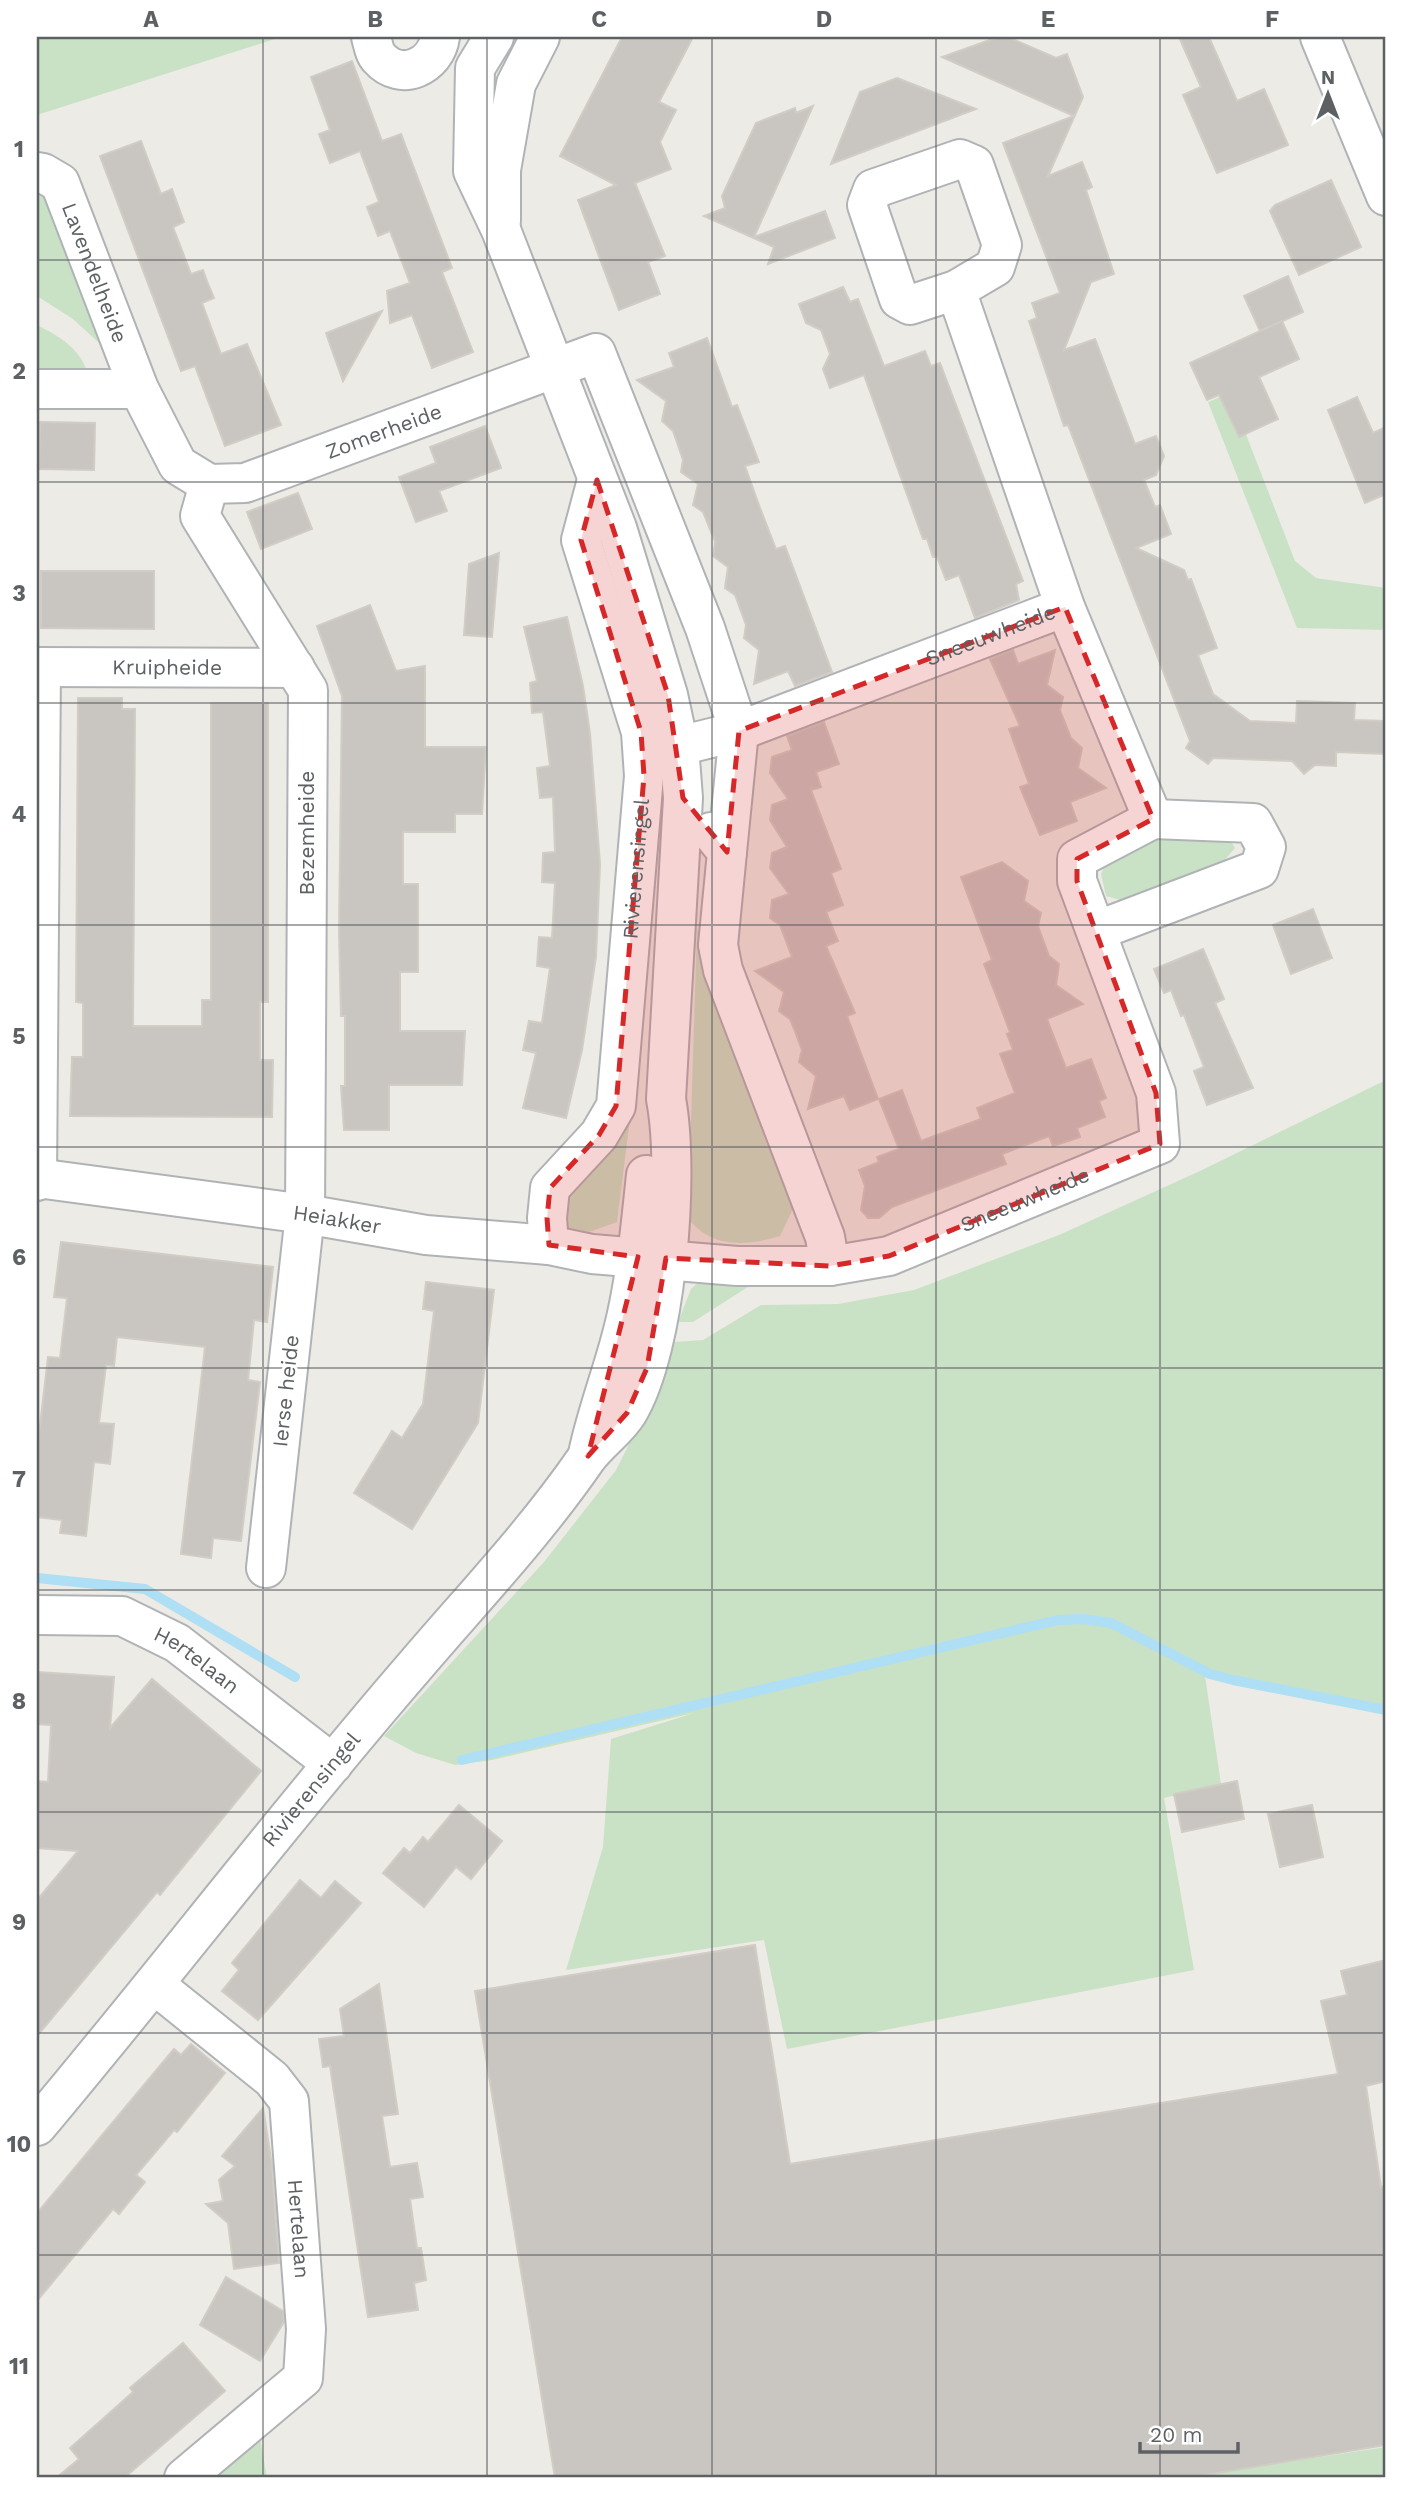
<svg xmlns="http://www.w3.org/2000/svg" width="1423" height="2515" font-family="'Work Sans',sans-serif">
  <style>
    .green { fill: #c9e2c5 }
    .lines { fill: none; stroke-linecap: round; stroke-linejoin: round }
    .stream { stroke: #aedff5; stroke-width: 10 }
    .building { fill: #c9c6c2; stroke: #d1ccc4; stroke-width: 2 }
    .minor-casing { stroke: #b0b3b6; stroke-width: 42 }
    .minor { stroke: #fff; stroke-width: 38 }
    .marked { fill: #d62828; fill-opacity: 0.2; stroke: #d62828; stroke-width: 5; stroke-dasharray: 14 9; stroke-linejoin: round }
    .grid { fill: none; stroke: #5d6164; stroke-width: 2; stroke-opacity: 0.55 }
    .labels { text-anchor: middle; stroke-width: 6; stroke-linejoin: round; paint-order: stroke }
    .street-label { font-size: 21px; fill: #5d6164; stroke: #fff }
    .neatline { fill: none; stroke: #5d6164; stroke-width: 2.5 }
    .grid-label { font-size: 23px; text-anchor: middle; font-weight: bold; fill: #5d6164 }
  </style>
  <rect width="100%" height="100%" fill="#edebe5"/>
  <g class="green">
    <polygon points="37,37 281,37 37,115"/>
    <polygon points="37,183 47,193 107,350 73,319 37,296"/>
    <path d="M37,325C59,336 78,347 87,371L37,372Z"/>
    <polygon points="1230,393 1295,561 1316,578 1386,588 1386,630 1297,628 1208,402"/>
    <polygon points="1176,832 1225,832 1235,848 1223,862 1124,901 1106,896 1101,874 1108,857"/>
    <path d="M697,927L766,1143L784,1177L793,1209L780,1236C747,1246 711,1249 688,1218Z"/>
    <polygon points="1386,1080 1386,1709 1204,1669 1221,1784 1164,1798 1194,1970 787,2049 764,1940 566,1970 603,1847 611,1739 694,1713 492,1760 455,1765 416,1753 384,1736 544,1562 616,1470 656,1390 674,1342 703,1340 761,1305 838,1304 914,1290 1059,1235 1200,1171"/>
    <polygon points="630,1119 617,1222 581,1235 561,1225 559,1217 575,1187"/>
    <polygon points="700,1281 754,1283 693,1322 678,1322 691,1289"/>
    <polygon points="259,2432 267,2478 203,2478"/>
    <polygon points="1386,2447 1386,2478 1180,2478"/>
  </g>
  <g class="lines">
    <g class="stream">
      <polyline points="37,1578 145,1589 295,1677"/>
      <polyline points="462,1760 1058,1620 1083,1619 1111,1623 1210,1674 1233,1680 1386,1710"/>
    </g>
  </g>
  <g class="building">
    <polygon points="622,37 693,37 659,102 676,110 660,142 671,169 635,183 665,256 648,262 660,294 619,310 578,200 616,185 560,156"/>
    <polygon points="998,37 1008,37 1056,58 1067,54 1083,97 1048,176 1082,162 1092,187 1086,190 1114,274 1091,282 1064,350 1095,339 1135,444 1156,436 1164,456 1156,475 1144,480 1155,507 1160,505 1171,534 1136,548 1184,570 1188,580 1191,579 1217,648 1198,655 1213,694 1250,721 1296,723 1297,701 1355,703 1354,720 1386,721 1386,754 1336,752 1336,766 1315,765 1304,774 1292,761 1213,758 1208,764 1186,748 1190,741 1068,425 1064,426 1029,321 1037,318 1032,303 1060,293 1003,143 1074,116 942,57"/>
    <polygon points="1179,37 1209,37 1237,101 1264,89 1288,145 1217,173 1183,95 1201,87"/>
    <polygon points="352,61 382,141 401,134 452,268 442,272 473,352 432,368 412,315 390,323 387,291 410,283 390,231 378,236 367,207 379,202 360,151 330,163 319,134 330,130 311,77"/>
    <polygon points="897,78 976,109 831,164 860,92"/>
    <polygon points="813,106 754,237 825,211 835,238 768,264 774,247 704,216 725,208 722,196 756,123 795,108 796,113"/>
    <polygon points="141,141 161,194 172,189 184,222 173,227 191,274 203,270 208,284 214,298 202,303 221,354 247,344 281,425 225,446 195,366 181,371 100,156"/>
    <polygon points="1331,180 1361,247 1299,275 1270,211 1275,205"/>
    <polygon points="1288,276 1303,312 1260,331 1244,296"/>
    <polygon points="843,287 850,302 858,299 884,366 925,351 931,366 940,363 1023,581 1016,584 1019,600 975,618 959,575 946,580 937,557 933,557 927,539 923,539 864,375 830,388 823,369 830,354 821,330 806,323 799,304"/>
    <polygon points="382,311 343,381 326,333"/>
    <polygon points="1282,321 1299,359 1259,377 1278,419 1239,437 1219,395 1207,400 1190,363"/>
    <polygon points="707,338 732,407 737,405 759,462 745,466 760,508 776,549 785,546 832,672 795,686 788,671 754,684 759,650 744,638 746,625 735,595 725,588 728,567 713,556 715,542 703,512 693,505 698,484 681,472 683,460 673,431 662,421 666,401 637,380 674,367 669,353"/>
    <polygon points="1357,397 1373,433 1386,427 1386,494 1365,503 1328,410"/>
    <polygon points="40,422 95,423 94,470 39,469"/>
    <polygon points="485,426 501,468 439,491 447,511 416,522 399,477 436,463 430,447"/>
    <polygon points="298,493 312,529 261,549 247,512"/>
    <polygon points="499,553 492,637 464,635 469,564"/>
    <polygon points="41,571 154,571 154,629 41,628"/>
    <polygon points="370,605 396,671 425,666 425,747 486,747 482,814 455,814 455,832 403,832 403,884 418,884 418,972 400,972 400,1031 465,1031 462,1085 389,1085 389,1130 344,1130 341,1086 345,1086 345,1016 341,1016 339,932 342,696 317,626"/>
    <polygon points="567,617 583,686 590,733 600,864 596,957 582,1050 566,1118 523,1108 536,1053 523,1050 529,1021 542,1023 550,968 537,966 539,937 552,938 555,883 542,882 543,853 555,852 553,797 540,798 537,768 550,766 543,712 532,713 530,683 537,681 524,627"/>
    <polygon points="1013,650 1018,664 1055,650 1047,685 1063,697 1060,710 1071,738 1082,748 1078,768 1106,788 1070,802 1077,821 1040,835 1020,787 1029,784 1009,729 1020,726 990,659"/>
    <polygon points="78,698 122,698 122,709 135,709 133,1026 202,1026 202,1000 211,1000 211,703 268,703 268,1002 260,1002 260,1060 273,1060 272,1117 70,1116 72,1057 83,1057 83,1003 76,1002"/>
    <polygon points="824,722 839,764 816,772 821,787 811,790 841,869 831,873 843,905 826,912 838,941 826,946 855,1013 847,1016 878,1099 850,1110 844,1096 808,1109 816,1076 799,1062 802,1050 796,1034 790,1019 779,1011 784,992 755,971 792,957 780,925 770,918 772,900 789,894 770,868 772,853 787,847 770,820 772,805 788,799 770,773 772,757 792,750 787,736"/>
    <polygon points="1002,862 1028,881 1024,901 1041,913 1038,926 1049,956 1059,964 1056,985 1083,1004 1047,1019 1066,1068 1091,1059 1106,1098 1099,1101 1105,1117 1077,1128 1080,1137 1053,1146 1049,1136 1002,1154 1006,1164 892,1207 879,1218 868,1218 861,1210 865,1186 859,1170 879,1162 877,1157 899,1149 879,1099 902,1090 921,1141 981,1119 977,1108 1015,1093 1000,1054 1013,1050 1007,1034 1010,1032 984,964 992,960 961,877"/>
    <polygon points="1313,909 1332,958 1291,974 1273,925"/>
    <polygon points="1203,949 1224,999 1215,1003 1253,1088 1207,1105 1194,1071 1204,1067 1184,1015 1181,1016 1171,990 1164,993 1154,969"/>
    <polygon points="61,1242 273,1267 267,1322 254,1320 248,1380 260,1382 241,1541 213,1538 211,1558 181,1554 205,1347 117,1337 114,1366 106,1365 99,1423 114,1424 110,1464 94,1462 86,1536 60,1533 62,1520 37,1517 37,1451 48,1357 60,1358 67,1298 54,1297"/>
    <polygon points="426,1282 494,1290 478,1423 412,1529 354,1493 392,1431 402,1438 423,1404 434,1311 423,1309"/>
    <polygon points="37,1672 114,1677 110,1728 152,1679 261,1771 160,1895 157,1892 37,2036 37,1900 78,1851 37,1848 37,1781 48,1782 51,1725 37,1724"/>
    <polygon points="1237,1781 1244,1819 1182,1832 1174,1794"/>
    <polygon points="459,1805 502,1841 471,1879 456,1867 424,1907 383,1873 404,1848 410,1853 423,1837 428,1842"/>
    <polygon points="1312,1805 1323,1857 1280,1867 1268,1814"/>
    <polygon points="300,1880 321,1898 335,1881 361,1903 258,2020 222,1991 239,1970 232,1963"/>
    <polygon points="755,1945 790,2164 1338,2074 1321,2001 1347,1995 1341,1971 1386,1960 1386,2081 1366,2086 1381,2187 1386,2186 1386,2445 1187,2478 555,2478 475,1991"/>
    <polygon points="379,1984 398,2114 382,2116 390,2167 417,2163 423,2197 410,2199 417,2248 421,2248 426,2280 414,2283 418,2310 368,2317 330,2066 323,2067 319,2039 344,2036 340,2009"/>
    <polygon points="191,2044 225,2073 177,2132 174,2130 136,2175 145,2182 119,2214 113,2209 37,2301 37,2213 174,2049 181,2055"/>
    <polygon points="263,2108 272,2165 279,2263 234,2269 228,2223 206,2204 223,2201 219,2180 235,2166 222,2156"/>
    <polygon points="226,2277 283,2311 284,2322 260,2361 200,2325"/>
    <polygon points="183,2343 225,2391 124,2478 56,2478 79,2459 70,2448 133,2392 130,2388"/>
  </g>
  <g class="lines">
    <defs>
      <g id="minor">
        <path d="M371,37C373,43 374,53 379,58C401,83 436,66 440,37"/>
        <polyline points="1320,37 1386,196"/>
        <polygon points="960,159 974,165 1002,245 995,267 956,290 910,305 899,299 867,205 873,189"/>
        <path id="s1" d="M37,172L43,173L60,183L139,389L178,465L209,484"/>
        <polyline points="501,221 501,170 516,84 540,37"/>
        <polyline points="37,389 139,389"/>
        <polyline points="209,484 200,516 308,690 305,1214 266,1568"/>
        <path id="s2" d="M209,484L245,483L596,353L705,628L739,731L727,852"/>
        <path id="s3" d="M37,667L295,668"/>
        <path id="s4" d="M679,746L739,731L1065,607"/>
        <polyline points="711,832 727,852 718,945 723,970 825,1237 830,1266"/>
        <polyline points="1096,931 1259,869 1266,847 1253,823 1153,819"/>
        <path id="s5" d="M37,1178L305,1214L426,1235L549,1245L592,1254L737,1266H830L889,1256L1160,1144L1156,1093L1077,881V859L1153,819L1065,607L956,290"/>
        <polyline points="37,1181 41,667"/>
        <path id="s6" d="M549,1245L547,1218L550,1188L599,1135L616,1106L644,776L641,732L581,540L597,480"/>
        <path d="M588,1454C598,1406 617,1362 627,1314C637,1268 641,1221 646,1175"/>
        <path id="s7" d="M37,1615L122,1616L177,1643L333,1764"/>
        <path id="s8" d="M155,1985L272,2079L289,2101L306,2329L303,2378L184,2478"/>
        <path id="s9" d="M37,2126C165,1974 285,1816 415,1666C473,1598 535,1533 586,1459C598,1442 617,1430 628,1412C667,1347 680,1173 666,1099L683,798L679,746L668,695L617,528L501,230L473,171L475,68L494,37"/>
      </g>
    </defs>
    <use href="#minor" class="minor-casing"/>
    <use href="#minor" class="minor"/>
  </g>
  <path class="marked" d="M597,480L668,695L683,798L727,852L739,731L1065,607L1153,819L1077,859V881L1156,1093L1160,1144L889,1256L830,1266L666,1258L647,1368L627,1413L588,1456L638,1257L549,1245L547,1218L550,1188L599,1135L616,1106L644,776L641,732L581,540Z"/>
  <path class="grid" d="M263,37V2478M487,37V2478M712,37V2478M936,37V2478M1160,37V2478M37,260H1386M37,482H1386M37,703H1386M37,925H1386M37,1147H1386M37,1368H1386M37,1590H1386M37,1812H1386M37,2033H1386M37,2255H1386"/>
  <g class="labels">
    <g class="street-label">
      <text dy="7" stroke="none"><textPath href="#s1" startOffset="122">Lavendelheide</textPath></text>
      <text dy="7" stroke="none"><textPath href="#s2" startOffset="184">Zomerheide</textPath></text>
      <text dy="7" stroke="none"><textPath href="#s4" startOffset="331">Sneeuwheide</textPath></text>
      <text dy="7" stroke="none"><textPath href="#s3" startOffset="130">Kruipheide</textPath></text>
      <text transform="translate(307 833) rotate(-90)" y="7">Bezemheide</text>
      <text dy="7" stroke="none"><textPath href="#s6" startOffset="401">Rivierensingel</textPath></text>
      <text dy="7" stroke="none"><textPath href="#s5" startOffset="1006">Sneeuwheide</textPath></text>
      <text dy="7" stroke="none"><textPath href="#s5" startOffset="303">Heiakker</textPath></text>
      <text transform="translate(286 1391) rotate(-84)" y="7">Ierse heide</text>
      <text dy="7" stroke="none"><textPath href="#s7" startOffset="172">Hertelaan</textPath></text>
      <text dy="7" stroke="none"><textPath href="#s9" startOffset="434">Rivierensingel</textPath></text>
      <text dy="7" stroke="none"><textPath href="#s8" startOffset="306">Hertelaan</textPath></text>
    </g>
  </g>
  <rect width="1423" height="2515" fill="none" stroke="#ffffff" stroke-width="77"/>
  <g transform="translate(1328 94)" stroke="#ffffff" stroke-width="5" paint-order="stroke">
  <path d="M0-5L12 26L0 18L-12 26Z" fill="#5d6164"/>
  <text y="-10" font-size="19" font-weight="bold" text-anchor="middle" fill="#5d6164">N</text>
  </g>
  <path d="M1140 2442v10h98v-10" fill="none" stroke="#5d6164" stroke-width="3.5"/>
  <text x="1150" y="2442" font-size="21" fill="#5d6164" stroke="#ffffff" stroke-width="5" paint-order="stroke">20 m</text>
  <rect x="38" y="38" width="1346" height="2438" class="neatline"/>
  <g class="grid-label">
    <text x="151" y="27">A</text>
    <text x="375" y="27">B</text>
    <text x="599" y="27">C</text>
    <text x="824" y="27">D</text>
    <text x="1048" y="27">E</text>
    <text x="1272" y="27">F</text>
    <text x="19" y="157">1</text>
    <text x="19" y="379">2</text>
    <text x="19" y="601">3</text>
    <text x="19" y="822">4</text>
    <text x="19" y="1044">5</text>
    <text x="19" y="1265">6</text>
    <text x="19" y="1487">7</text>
    <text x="19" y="1709">8</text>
    <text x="19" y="1930">9</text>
    <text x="19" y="2152">10</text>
    <text x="19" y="2374">11</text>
  </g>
</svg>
